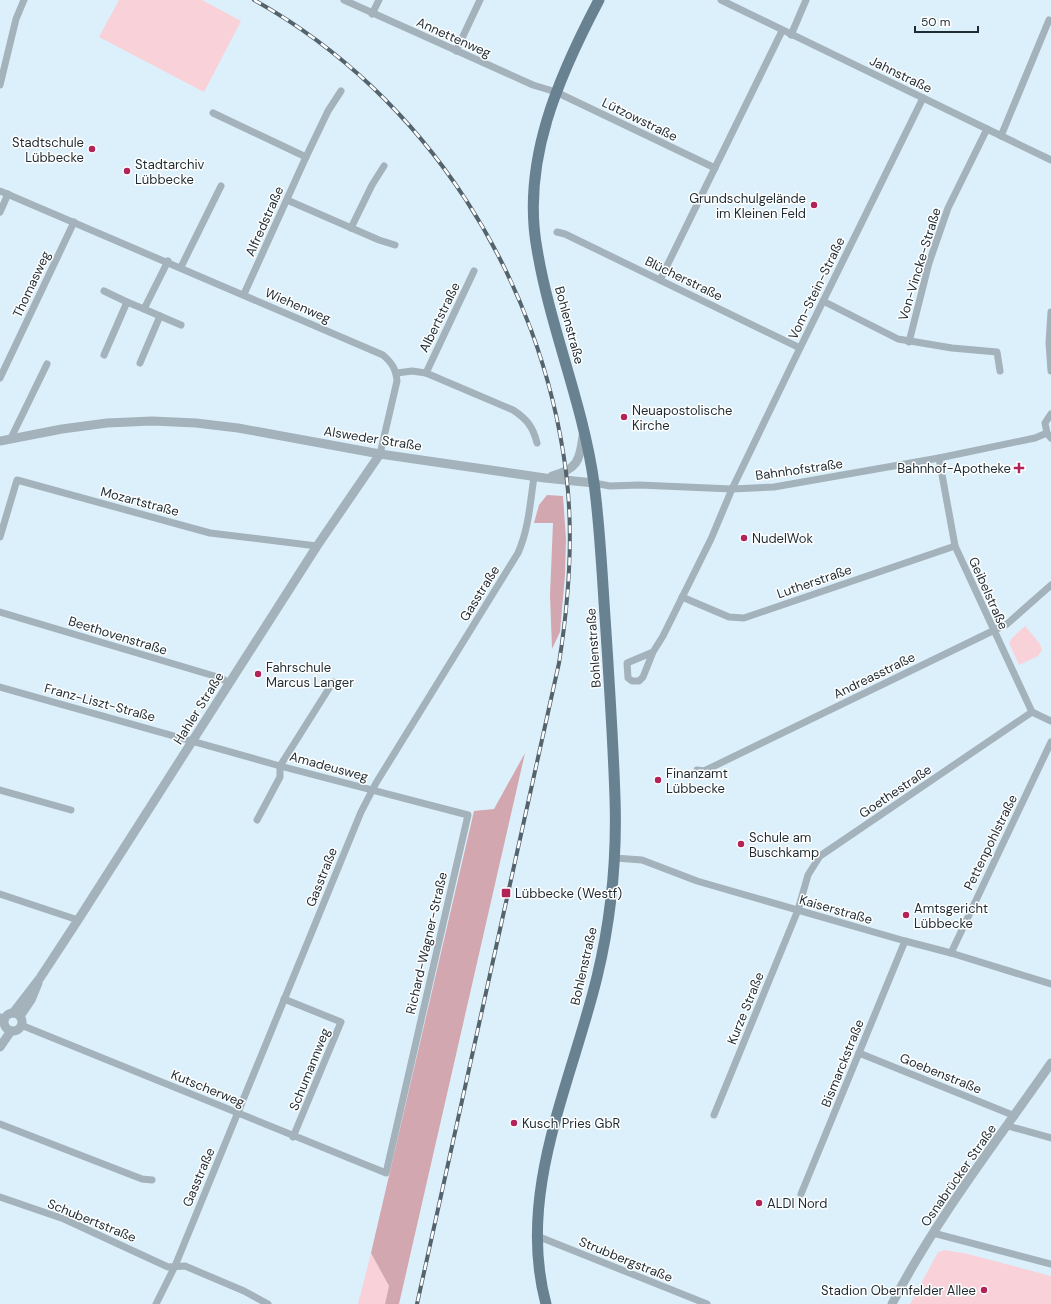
<svg xmlns="http://www.w3.org/2000/svg" width="1051" height="1304" font-family="'DM Sans',sans-serif">
  <style>
    .green { fill: #f8d1d9 }
    .forest { fill: #d3a7b0 }
    .lines { fill: none; stroke-linecap: round; stroke-linejoin: round }
    .minor { stroke: #a4b2bb; stroke-width: 7 }
    .tertiary { stroke: #a4b2bb; stroke-width: 9 }
    .primary { stroke: #688291; stroke-width: 11 }
    .rail-casing { stroke: #54636c; stroke-width: 4 }
    .rail { stroke: #fff; stroke-width: 2.5; stroke-dasharray: 8; stroke-linecap: butt }
    .poi-dot { fill: #b22358; stroke: #fff; stroke-width: 1.5 }
    .labels { text-anchor: middle; stroke-width: 3; stroke-linejoin: round; paint-order: stroke }
    .street-label { font-size: 13px; fill: #1e2b32; stroke: #fff }
    .poi-label { font-size: 13px; fill: #1e2b32; stroke: #fff; text-anchor: start }
  </style>
  <rect width="100%" height="100%" fill="#dcf0fb"/>
  <g class="green">
    <polygon points="119,0 202,0 241,21 204,92 99,37"/>
    <polygon points="1025,626 1040,644 1042,650 1038,656 1019,665 1009,643 1012,638"/>
    <polygon points="945,1250 968,1254 1051,1276 1051,1304 910,1304 938,1252"/>
    <polygon points="371,1253 389,1286 385,1304 358,1304"/>
  </g>
  <g class="forest">
    <polygon points="547,495 563,496 566,539 565,575 560,632 552,649 550,595 553,523 534,523 539,505"/>
    <polygon points="525,753 399,1304 385,1304 389,1286 371,1253 474,811 494,809"/>
  </g>
  <g class="lines">
    <g class="minor">
      <polyline points="344,0 533,85 556,92 715,168"/>
      <polyline points="721,0 1051,160"/>
      <polyline points="372,14 379,0"/>
      <polyline points="791,35 806,0"/>
      <polyline points="456,51 480,0"/>
      <polyline points="0,85 16,19 24,0"/>
      <polyline points="213,113 306,157"/>
      <polyline points="1001,136 1049,20"/>
      <path d="M0,191L383,355C392,363 396,369 397,381L380,454"/>
      <polyline points="287,200 379,240 395,245"/>
      <polyline points="0,212 8,194"/>
      <polyline points="351,228 372,185 384,166"/>
      <polyline points="557,232 565,234 800,348"/>
      <polyline points="181,267 221,186"/>
      <polyline points="660,280 782,31"/>
      <polyline points="104,291 127,302"/>
      <polyline points="244,294 306,157 328,111 341,91"/>
      <polyline points="823,301 898,339 952,348 997,352 1000,371"/>
      <polyline points="1051,312 1049,343 1051,371"/>
      <polyline points="160,316 181,325"/>
      <polyline points="909,342 929,263 948,208 987,129"/>
      <polyline points="104,355 127,302 144,309 168,261"/>
      <polyline points="140,363 160,316 144,309"/>
      <path d="M397,373L412,371L426,373L513,410C527,419 533,427 537,443"/>
      <polyline points="426,373 474,271"/>
      <polyline points="0,378 74,222"/>
      <polyline points="1051,414 1045,423 1047,433 1051,438"/>
      <polyline points="11,438 47,364"/>
      <polyline points="939,458 955,546 1032,712 1051,721"/>
      <polyline points="594,483 610,486 639,485 732,489 774,487 939,458 1035,438 1047,433"/>
      <polyline points="0,537 17,480 210,533 317,546"/>
      <polyline points="682,597 729,617 744,618 955,546"/>
      <polyline points="0,612 221,678 229,683"/>
      <polyline points="653,652 643,677 639,681 632,681 628,678 627,663 653,652 663,636 711,539 732,489 800,348 923,98"/>
      <polyline points="0,687 280,766 468,815 386,1173 21,1025"/>
      <polyline points="697,770 704,771 1007,624 1051,585"/>
      <polyline points="0,790 71,810"/>
      <polyline points="257,820 280,777 280,766 333,682"/>
      <polyline points="615,858 642,860 697,881 905,941 951,953 1051,984"/>
      <polyline points="0,894 78,920"/>
      <polyline points="951,953 1051,742"/>
      <polyline points="284,999 341,1022 293,1137"/>
      <polyline points="0,1017 4,1019"/>
      <polyline points="859,1053 1015,1116"/>
      <polyline points="714,1115 798,910 808,875 820,856 1032,712"/>
      <polyline points="0,1124 142,1179 152,1180"/>
      <polyline points="1008,1126 1051,1138"/>
      <polyline points="801,1194 905,941"/>
      <polyline points="0,1197 64,1219 168,1267 185,1266 244,1291 268,1304"/>
      <polyline points="933,1233 1051,1264"/>
      <polyline points="537,1236 707,1304"/>
      <path d="M156,1304L175,1266L361,812L376,783L518,553C529,528 530,503 534,477"/>
    </g>
    <g class="tertiary">
      <polyline points="0,441 62,429 107,423 152,421 196,423 238,428 380,454 545,478 594,483"/>
      <path d="M552,476C577,469 580,461 583,436"/>
      <polyline points="13,1013 40,978 78,920 317,546 380,454"/>
      <circle cx="13" cy="1022" r="9"/>
      <polyline points="20,1016 31,1000 38,983"/>
      <polyline points="0,1047 11,1031"/>
      <path d="M892,1304C935,1220 997,1141 1051,1063"/>
    </g>
    <path class="primary" d="M546,1304C516,1193 571,1084 597,977C611,919 617,858 615,798C613,737 609,677 605,617C602,573 600,527 594,483C583,403 550,328 537,249C521,161 559,76 599,0"/>
    <defs>
      <path id="rail" d="M254,0C427,96 541,278 566,472C574,536 569,600 559,663L417,1304"/>
    </defs>
    <use href="#rail" class="rail-casing"/>
    <use href="#rail" class="rail"/>
  </g>
  <g class="poi-dot">
    <circle cx="92" cy="149" r="4"/>
    <circle cx="127" cy="171" r="4"/>
    <circle cx="814" cy="205" r="4"/>
    <circle cx="624" cy="417" r="4"/>
    <path d="M1017 462h4v4h4v4h-4v4h-4v-4h-4v-4h4z"/>
    <circle cx="744" cy="538" r="4"/>
    <circle cx="258" cy="674" r="4"/>
    <circle cx="658" cy="780" r="4"/>
    <circle cx="741" cy="844" r="4"/>
    <rect x="501" y="888" width="10" height="10" rx="2"/>
    <circle cx="906" cy="915" r="4"/>
    <circle cx="514" cy="1123" r="4"/>
    <circle cx="759" cy="1203" r="4"/>
    <circle cx="984" cy="1290" r="4"/>
  </g>
  <g class="labels">
    <g class="street-label">
      <text transform="translate(454 37) rotate(24)" y="5">Annettenweg</text>
      <text transform="translate(901 74) rotate(26)" y="5">Jahnstraße</text>
      <text transform="translate(640 119) rotate(26)" y="5">Lützowstraße</text>
      <text transform="translate(264 221) rotate(-66)" y="5">Alfredstraße</text>
      <text transform="translate(919 264) rotate(-73)" y="5">Von-Vincke-Straße</text>
      <text transform="translate(684 278) rotate(26)" y="5">Blücherstraße</text>
      <text transform="translate(31 284) rotate(-65)" y="5">Thomasweg</text>
      <text transform="translate(816 288) rotate(-64)" y="5">Vom-Stein-Straße</text>
      <text transform="translate(298 305) rotate(23)" y="5">Wiehenweg</text>
      <text transform="translate(439 317) rotate(-64)" y="5">Albertstraße</text>
      <text transform="translate(570 325) rotate(75)" y="5">Bohlenstraße</text>
      <text transform="translate(373 438) rotate(9)" y="5">Alsweder Straße</text>
      <text transform="translate(799 469) rotate(-8)" y="5">Bahnhofstraße</text>
      <text transform="translate(140 501) rotate(15)" y="5">Mozartstraße</text>
      <text transform="translate(814 581) rotate(-19)" y="5">Lutherstraße</text>
      <text transform="translate(479 593) rotate(-58)" y="5">Gasstraße</text>
      <text transform="translate(989 593) rotate(66)" y="5">Geibelstraße</text>
      <text transform="translate(118 635) rotate(17)" y="5">Beethovenstraße</text>
      <text transform="translate(593 648) rotate(-94)" y="5">Bohlenstraße</text>
      <text transform="translate(874 675) rotate(-26)" y="5">Andreasstraße</text>
      <text transform="translate(100 702) rotate(15)" y="5">Franz-Liszt-Straße</text>
      <text transform="translate(198 708) rotate(-58)" y="5">Hahler Straße</text>
      <text transform="translate(329 766) rotate(15)" y="5">Amadeusweg</text>
      <text transform="translate(895 791) rotate(-34)" y="5">Goethestraße</text>
      <text transform="translate(990 842) rotate(-64)" y="5">Pettenpohlstraße</text>
      <text transform="translate(321 877) rotate(-68)" y="5">Gasstraße</text>
      <text transform="translate(836 909) rotate(16)" y="5">Kaiserstraße</text>
      <text transform="translate(426 943) rotate(-77)" y="5">Richard-Wagner-Straße</text>
      <text transform="translate(583 966) rotate(-77)" y="5">Bohlenstraße</text>
      <text transform="translate(745 1008) rotate(-68)" y="5">Kurze Straße</text>
      <text transform="translate(842 1063) rotate(-68)" y="5">Bismarckstraße</text>
      <text transform="translate(309 1069) rotate(-68)" y="5">Schumannweg</text>
      <text transform="translate(941 1073) rotate(22)" y="5">Goebenstraße</text>
      <text transform="translate(208 1088) rotate(22)" y="5">Kutscherweg</text>
      <text transform="translate(958 1175) rotate(-55)" y="5">Osnabrücker Straße</text>
      <text transform="translate(198 1177) rotate(-67)" y="5">Gasstraße</text>
      <text transform="translate(92 1220) rotate(22)" y="5">Schubertstraße</text>
      <text transform="translate(626 1259) rotate(22)" y="5">Strubbergstraße</text>
    </g>
    <g class="poi-label">
      <text x="84" y="147" text-anchor="end">Stadtschule<tspan x="84" dy="15">Lübbecke</tspan></text>
      <text x="135" y="169">Stadtarchiv<tspan x="135" dy="15">Lübbecke</tspan></text>
      <text x="806" y="203" text-anchor="end">Grundschulgelände<tspan x="806" dy="15">im Kleinen Feld</tspan></text>
      <text x="632" y="415">Neuapostolische<tspan x="632" dy="15">Kirche</tspan></text>
      <text x="1011" y="473" text-anchor="end">Bahnhof-Apotheke</text>
      <text x="752" y="543">NudelWok</text>
      <text x="266" y="672">Fahrschule<tspan x="266" dy="15">Marcus Langer</tspan></text>
      <text x="666" y="778">Finanzamt<tspan x="666" dy="15">Lübbecke</tspan></text>
      <text x="749" y="842">Schule am<tspan x="749" dy="15">Buschkamp</tspan></text>
      <text x="515" y="898">Lübbecke (Westf)</text>
      <text x="914" y="913">Amtsgericht<tspan x="914" dy="15">Lübbecke</tspan></text>
      <text x="522" y="1128">Kusch Pries GbR</text>
      <text x="767" y="1208">ALDI Nord</text>
      <text x="976" y="1295" text-anchor="end">Stadion Obernfelder Allee</text>
    </g>
  </g>
  <path d="M915 26v6h63v-6" fill="none" stroke="#1e2b32" stroke-width="2"/>
  <text x="921" y="26" font-size="12" fill="#1e2b32" stroke="#ffffff" stroke-width="3" paint-order="stroke">50 m</text>
</svg>
